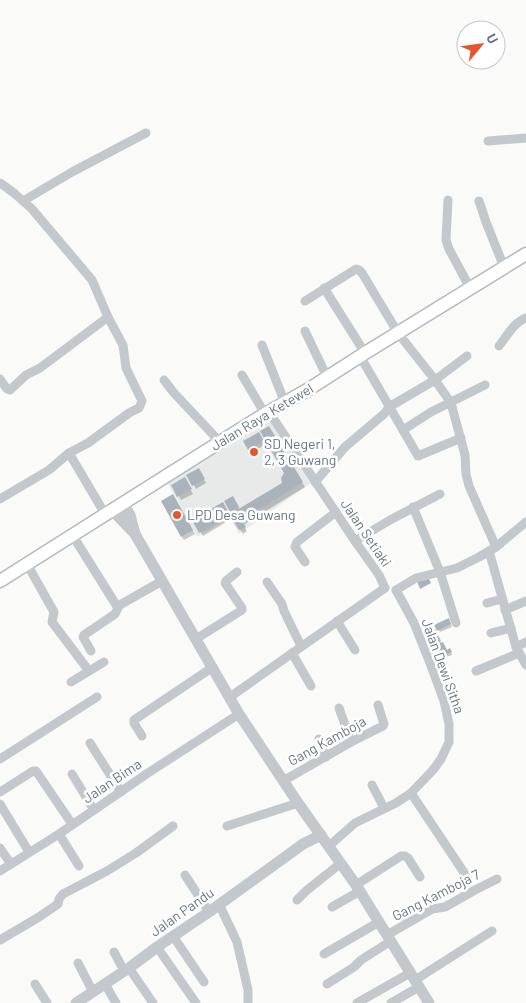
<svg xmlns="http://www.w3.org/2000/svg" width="526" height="1003" font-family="Barlow,sans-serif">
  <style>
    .built { fill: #e8e9e9 }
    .shadow { fill: #0003 }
    .building { fill: #aab3b9 }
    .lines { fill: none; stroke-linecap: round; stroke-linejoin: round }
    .secondary-casing { stroke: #b3babf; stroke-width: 15 }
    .minor { stroke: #c3c8cc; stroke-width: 9 }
    .tertiary { stroke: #c3c8cc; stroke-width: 11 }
    .secondary { stroke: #fff; stroke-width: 12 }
    .poi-dot { fill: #e4572e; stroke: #fff; stroke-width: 2 }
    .labels { text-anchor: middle; stroke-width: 5; stroke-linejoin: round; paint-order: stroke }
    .street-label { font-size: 14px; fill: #657683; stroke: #fff }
    .poi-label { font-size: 14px; fill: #657683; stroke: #fff; text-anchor: start }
  </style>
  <rect width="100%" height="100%" fill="#fafaf8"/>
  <polygon class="built" points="270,421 311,483 239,534 230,518 197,537 167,482"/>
  <g class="shadow">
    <polygon points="269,428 305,487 243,525 247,531 243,534 233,518 203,536 194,521 222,504 230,518 233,516 225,502 233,497 240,510 284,483 286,473"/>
    <polygon points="258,434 265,445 251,453 245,441"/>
    <polygon points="198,470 206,483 196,489 188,475"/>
    <polygon points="185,479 193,494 181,500 173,486"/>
    <polygon points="173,495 195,534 184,540 162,502"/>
    <polygon points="450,622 452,627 440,632 436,625"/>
    <polygon points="434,631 446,651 450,650 452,655 438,660 436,658 436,647 429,633"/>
  </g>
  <g class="building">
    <polygon points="269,426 303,482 242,520 237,510 282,483 281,478 284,473 260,431"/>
    <polygon points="259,432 264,441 248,450 243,441"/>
    <polygon points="199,468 205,479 192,486 186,475"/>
    <polygon points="185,477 192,489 177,497 171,485"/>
    <polygon points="173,494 193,530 181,537 161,501"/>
    <polygon points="233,496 239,507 230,512 224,501"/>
    <polygon points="223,502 230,515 199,533 192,520"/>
    <polygon points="237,512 246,527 239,530 230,516"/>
    <polygon points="428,577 431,583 420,589 417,581"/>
    <polygon points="449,618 451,624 437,631 434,625"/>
    <polygon points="435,629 441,641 433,644 427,632"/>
    <polygon points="443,642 447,650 450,648 452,652 435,659 430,647"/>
  </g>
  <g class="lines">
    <defs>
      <polyline id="secondary" points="0,581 220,442 265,414 309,389 365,353 526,254"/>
    </defs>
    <use href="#secondary" class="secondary-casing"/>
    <g class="minor">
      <polyline points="488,141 526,138"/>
      <polyline points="0,183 14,193 32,209 92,280 108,317 123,345 126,368 142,401 139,408 129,413 88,443 69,453 49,470 0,499"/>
      <polyline points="448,200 446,240 449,249 470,288"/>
      <polyline points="23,201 72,172 146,133"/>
      <polyline points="479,201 486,222 504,267"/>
      <polyline points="324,288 365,353"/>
      <polyline points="305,301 356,269 359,270 362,273 398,333 435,380 451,403 465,455 466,474 469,486 496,547"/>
      <polyline points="305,331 327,377"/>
      <polyline points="262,345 285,403"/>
      <path d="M499,346C507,336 514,322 526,318"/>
      <polyline points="360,356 418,456 461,438"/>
      <polyline points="242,375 265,414"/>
      <polyline points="0,379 7,389 10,390 26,375 40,368 108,317"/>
      <polyline points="164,380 174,393 220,442"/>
      <polyline points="269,412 355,541 379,575 385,588"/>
      <polyline points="403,430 431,412 485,385"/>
      <polyline points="69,453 105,514"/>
      <polyline points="315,482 345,447 384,414 389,407 435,380 467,356"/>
      <polyline points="413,507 440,572 456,623"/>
      <polyline points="73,536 118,608 115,614 84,635 83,637 91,651"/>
      <polyline points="355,541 390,520 440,494"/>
      <polyline points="489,551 516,647 526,665"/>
      <polyline points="305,562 295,547 297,542 336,512"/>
      <polyline points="27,564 54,612 52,622 89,671"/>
      <polyline points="267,582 282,604 284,611 301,646"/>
      <polyline points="396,590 416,578 457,568 479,557 496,547 526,522"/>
      <polyline points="487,603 502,599"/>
      <polyline points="118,606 162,581"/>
      <polyline points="505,610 526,601"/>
      <polyline points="337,621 355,650"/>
      <polyline points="491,633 511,628"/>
      <polyline points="196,639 242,610 242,608 225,583 226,581 237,572"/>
      <polyline points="516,647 526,642"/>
      <polyline points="292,653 311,686"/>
      <polyline points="476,671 519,653"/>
      <polyline points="71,682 104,662"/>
      <polyline points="230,697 385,588"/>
      <polyline points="339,708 351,742"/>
      <polyline points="142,736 134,723 134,720 213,667"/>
      <polyline points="319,739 326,757"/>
      <polyline points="90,743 121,792"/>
      <polyline points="0,759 97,697"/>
      <polyline points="72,774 94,810"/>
      <polyline points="283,781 351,742 383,726 384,724 378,705"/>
      <polyline points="372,785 384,808"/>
      <polyline points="0,792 33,771 36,771 72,824"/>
      <polyline points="411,793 467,877"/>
      <polyline points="0,804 29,852"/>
      <polyline points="227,826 298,803"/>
      <polyline points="59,834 79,866"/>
      <polyline points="329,846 355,823 396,803 411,793 433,770 441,759 449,742 449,724 444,701 430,663 414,623 396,590"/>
      <polyline points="0,848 11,864"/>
      <polyline points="0,871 59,834 148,773 239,714"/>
      <polyline points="185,875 209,912"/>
      <polyline points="356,885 401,856 405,856 408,858 420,877"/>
      <polyline points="297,900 306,891 341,863"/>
      <polyline points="219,904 237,942 248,990 248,1003"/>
      <polyline points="332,907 360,891"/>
      <polyline points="387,935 432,909 445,907 475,890 497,879"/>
      <polyline points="173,936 204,982"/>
      <polyline points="0,940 39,917 58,904 59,899 63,894 107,871 136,853 173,826"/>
      <polyline points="157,947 196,1003"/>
      <polyline points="114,952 121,965"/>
      <polyline points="324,954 379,922"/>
      <polyline points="78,963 93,992"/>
      <polyline points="129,968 153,1003"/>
      <polyline points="415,980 492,931"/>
      <polyline points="35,984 47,1003"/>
      <polyline points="105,984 116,1003"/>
      <polyline points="327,984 354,967 361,960 391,941"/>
      <polyline points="357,1003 410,973"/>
      <polyline points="391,1003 419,987"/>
    </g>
    <g class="tertiary">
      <polyline points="123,503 130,515 135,534"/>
      <polyline points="112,510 135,534 239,714 298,803 356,885 429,1003"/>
      <polyline points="76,1003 129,968 157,947 209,912 303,844 321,835"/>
    </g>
    <use href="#secondary" class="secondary"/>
  </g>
  <g class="poi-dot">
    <circle cx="254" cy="452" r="5"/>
    <circle cx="177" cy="515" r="5"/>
  </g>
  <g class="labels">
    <g class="street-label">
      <text transform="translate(262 417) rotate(-31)" y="5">Jalan Raya Ketewel</text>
      <text transform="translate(366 533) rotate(56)" y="5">Jalan Setiaki</text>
      <text transform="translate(443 666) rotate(70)" y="5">Jalan Dewi Sitha</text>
      <text transform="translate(327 741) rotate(-29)" y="5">Gang Kamboja</text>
      <text transform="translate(112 781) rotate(-34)" y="5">Jalan Bima</text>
      <text transform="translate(436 895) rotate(-27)" y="5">Gang Kamboja 7</text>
      <text transform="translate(182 912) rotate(-35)" y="5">Jalan Pandu</text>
    </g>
    <g class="poi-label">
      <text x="264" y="449">SD Negeri 1,<tspan x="264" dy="16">2, 3 Guwang</tspan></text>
      <text x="187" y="520">LPD Desa Guwang</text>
    </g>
  </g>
  <g transform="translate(481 45) rotate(61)"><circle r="24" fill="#ffffff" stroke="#c1c8cd"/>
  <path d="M0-4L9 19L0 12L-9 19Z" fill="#e4572e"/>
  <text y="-8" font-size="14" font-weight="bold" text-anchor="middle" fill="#657683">U</text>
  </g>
</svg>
